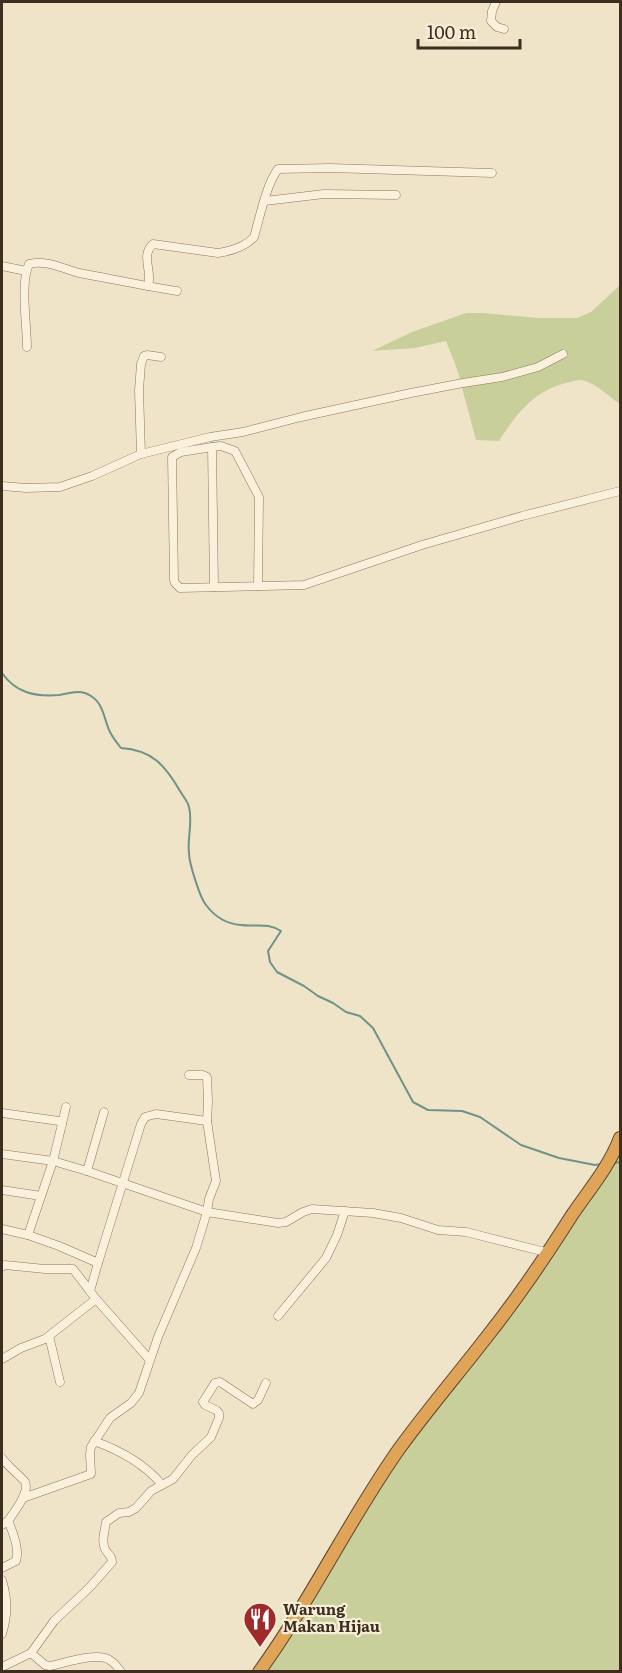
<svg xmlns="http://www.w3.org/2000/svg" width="622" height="1673" font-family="Literata,serif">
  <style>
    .green { fill: #c9cf9b }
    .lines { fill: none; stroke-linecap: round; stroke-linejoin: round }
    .stream { stroke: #6f938a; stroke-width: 2 }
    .minor-casing { stroke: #8d765c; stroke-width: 9 }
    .highway-casing { stroke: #5b4430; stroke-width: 14 }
    .minor { stroke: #faf1dc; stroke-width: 8 }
    .highway { stroke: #e0a458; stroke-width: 12 }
    .labels { text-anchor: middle; stroke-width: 4.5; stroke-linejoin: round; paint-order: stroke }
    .poi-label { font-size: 15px; font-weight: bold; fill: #3d2e20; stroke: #f7eed8; text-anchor: start }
  </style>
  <rect width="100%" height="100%" fill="#f0e4c8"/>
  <g class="green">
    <path d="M620,285V404C609,397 594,381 580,380C576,380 570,382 566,383C535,390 515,415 499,441L476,440L457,369L446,341L415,348L372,351L412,332L466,313H484L538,318H577L591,312Z"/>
    <polygon points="620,1153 620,1671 263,1672 368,1503 419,1427 539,1273"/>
  </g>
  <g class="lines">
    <g class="stream">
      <path d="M2,673C16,693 35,697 59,695C71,693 80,689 91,696C104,704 104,720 110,732C113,738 117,743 121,748C152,750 165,765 180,791C183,796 188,802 189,807C193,822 187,839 189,853C189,863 200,898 206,905C215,917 227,924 241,925C256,927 268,922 281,931L268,951L270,962L277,972L304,986L318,996L333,1003L346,1012L360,1016L373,1028L413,1102L428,1110L462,1111L480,1117L521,1145L559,1158L595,1165L602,1164"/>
      <polyline points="614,1163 620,1162"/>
    </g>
    <defs>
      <g id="minor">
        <polyline points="496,2 492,11 491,21 497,27 504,29"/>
        <polyline points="265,201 324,194 396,195"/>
        <polyline points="2,266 26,271"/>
        <path d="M148,286C153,271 140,256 153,244L218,253C231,251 245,247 254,237C260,217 266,185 278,169L330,168L492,173"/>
        <path d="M27,347C27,325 20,284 29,264C44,259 64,269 79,273C112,279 145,286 177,291"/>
        <polyline points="212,447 181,452 172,457 174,580 175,583 180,588 304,585 422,545 522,516 620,491"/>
        <polyline points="141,454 139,390 141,364 144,356 147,355 161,357"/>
        <polyline points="2,486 26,488 60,487 92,476 141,454 210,437 243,432 301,417 411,393 463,383 502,377 538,367 563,354"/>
        <polyline points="214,587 212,447 221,446 235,451 259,497 258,586"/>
        <polyline points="2,1113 59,1121 62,1124 53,1161 28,1235 59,1246 98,1263 141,1124 145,1117 156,1114 207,1121"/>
        <polyline points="62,1124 66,1107"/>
        <polyline points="2,1154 53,1161 87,1171 207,1212 209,1199 216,1181 207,1121 208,1102 207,1077 203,1075 189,1075"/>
        <polyline points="87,1171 104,1112"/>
        <polyline points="2,1190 41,1196"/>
        <polyline points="2,1229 28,1235"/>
        <polyline points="2,1267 5,1265 45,1269 73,1269 96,1299 149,1359"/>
        <polyline points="90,1291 98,1263"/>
        <polyline points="278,1316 326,1258 337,1235 345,1211"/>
        <polyline points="49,1336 60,1382"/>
        <polyline points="2,1359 21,1348 45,1339 96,1299"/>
        <path d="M94,1441C119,1450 145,1464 162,1485"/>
        <path d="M2,1458C6,1465 23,1478 25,1482C30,1493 14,1512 8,1521"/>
        <polyline points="23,1498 91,1474 90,1454 91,1447 110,1418 131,1403 139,1393 158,1337 196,1248 207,1212 278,1223 286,1222 303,1212 312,1209 373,1213 401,1218 438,1230 466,1232 549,1253"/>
        <path d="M2,1525L8,1521C13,1532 20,1549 16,1561L2,1568"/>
        <path d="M2,1580C8,1601 8,1613 2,1634"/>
        <path d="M31,1653L54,1621L90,1587L112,1562C112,1555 108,1555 105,1549C101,1541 105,1530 106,1522L119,1513L129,1512L136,1508L151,1491L173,1479L192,1455L211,1437L219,1418V1413L216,1410L205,1405L203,1402L215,1383L220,1382L253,1404L258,1400L266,1383"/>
        <path d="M2,1667L31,1653L45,1665L50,1666C65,1663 99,1651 111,1661C115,1663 118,1668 121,1672"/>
      </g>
      <path id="highway" d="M259,1672C311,1600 349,1520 399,1449C428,1409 459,1373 489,1334C519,1296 546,1256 572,1215C589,1190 609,1167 620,1138"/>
    </defs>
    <use href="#minor" class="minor-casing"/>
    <use href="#highway" class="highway-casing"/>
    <use href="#minor" class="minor"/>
    <use href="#highway" class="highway"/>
  </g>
  <defs>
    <symbol id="restaurant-pin" viewBox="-11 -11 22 30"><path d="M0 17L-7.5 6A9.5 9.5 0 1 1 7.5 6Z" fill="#9e2a2b" stroke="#f7eed8"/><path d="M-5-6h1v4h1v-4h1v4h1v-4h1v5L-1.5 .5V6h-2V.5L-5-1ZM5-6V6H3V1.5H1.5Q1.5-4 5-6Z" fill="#fff"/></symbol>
  </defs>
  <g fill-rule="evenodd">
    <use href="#restaurant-pin" x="241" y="1600" width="38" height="52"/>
  </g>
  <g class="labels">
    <g class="poi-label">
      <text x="283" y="1615">Warung<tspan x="283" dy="17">Makan Hijau</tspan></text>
    </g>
  </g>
  <rect width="622" height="1673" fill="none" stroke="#3d2e20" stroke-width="6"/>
  <path d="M418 39v9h102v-9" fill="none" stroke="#3d2e20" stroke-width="3"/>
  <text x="427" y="39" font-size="18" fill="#3d2e20" stroke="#f7eed8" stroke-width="4.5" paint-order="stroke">100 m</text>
</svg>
